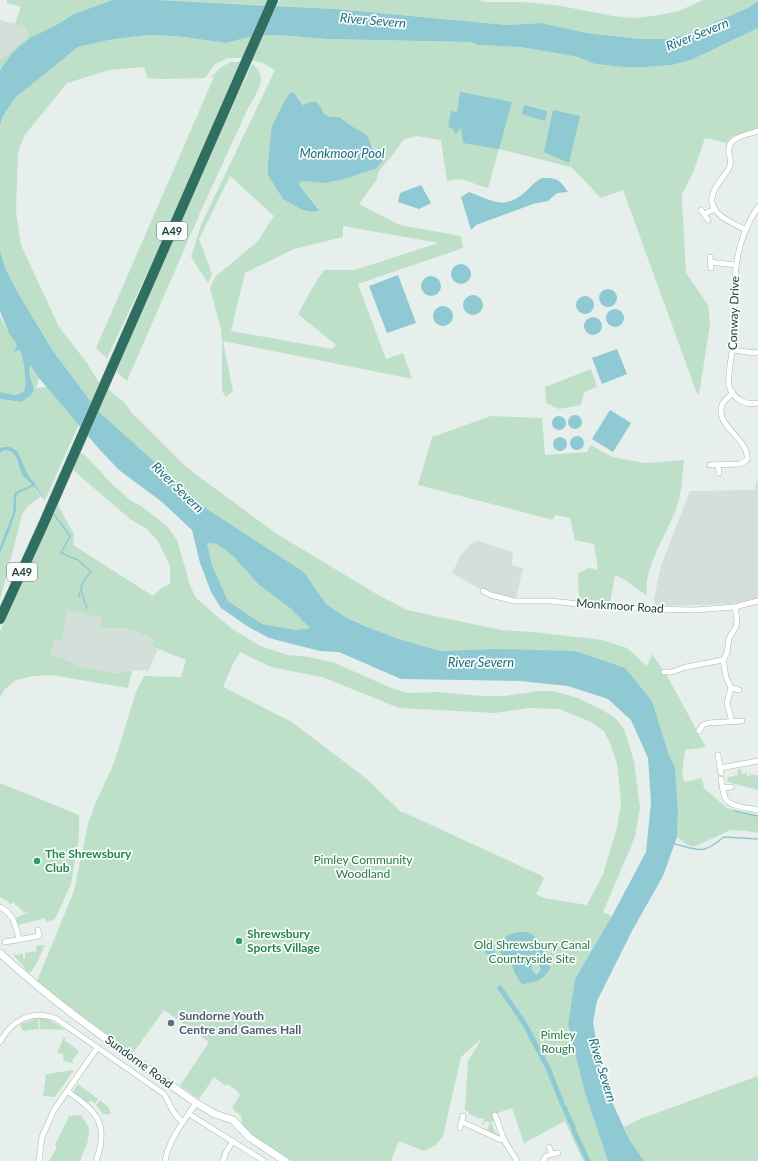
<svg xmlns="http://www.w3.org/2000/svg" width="758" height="1161" font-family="Lato,sans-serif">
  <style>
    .built { fill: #d4dfda }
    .green { fill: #bfe0c8; fill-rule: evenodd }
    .water { fill: #8ec9d4; fill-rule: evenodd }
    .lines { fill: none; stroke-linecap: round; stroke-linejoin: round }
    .stream { stroke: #8ec9d4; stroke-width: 1.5 }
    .canal { stroke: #8ec9d4; stroke-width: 5 }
    .street-casing { stroke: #a8b8b2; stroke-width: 6 }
    .secondary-casing { stroke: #a4bbb3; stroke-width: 8 }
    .highway-casing { stroke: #c2cac8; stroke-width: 11 }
    .street { stroke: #fff; stroke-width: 5 }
    .secondary { stroke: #fff; stroke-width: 7 }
    .highway { stroke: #2f6f62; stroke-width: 10 }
    .leisure-dot { fill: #2e9e5b; stroke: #f7fbf9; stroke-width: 1.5 }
    .service-dot { fill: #5c6f8a; stroke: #f7fbf9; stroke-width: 1.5 }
    .labels { text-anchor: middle; stroke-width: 3.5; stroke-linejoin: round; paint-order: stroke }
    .shield { fill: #f7fbf9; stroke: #637a73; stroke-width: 1 }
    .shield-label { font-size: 11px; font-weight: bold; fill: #24423a }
    .street-label { font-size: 12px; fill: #24423a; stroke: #f7fbf9 }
    .leisure-label { font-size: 12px; font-weight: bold; fill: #27864d; stroke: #f7fbf9; text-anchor: start }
    .park-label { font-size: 12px; fill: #2d7a4b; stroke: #f7fbf9 }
    .service-label { font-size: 12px; font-weight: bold; fill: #4e5e75; stroke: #f7fbf9; text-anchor: start }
    .water-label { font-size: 13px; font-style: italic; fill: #1c6f80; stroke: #f7fbf9 }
  </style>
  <rect width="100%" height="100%" fill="#e6efeb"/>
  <g class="built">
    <polygon points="0,20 24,26 29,36 0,60"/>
    <polygon points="756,481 758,481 758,598 733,604 656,606 654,599 661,566 690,491 755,490"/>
    <polygon points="478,541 513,552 512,565 523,568 516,599 483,591 452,573 461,555 472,543"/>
    <polygon points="68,610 102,618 101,628 126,628 154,639 151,646 158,649 148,672 144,670 112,673 83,667 50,654 55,639 62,640"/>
  </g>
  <g class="green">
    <polygon points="7,0 112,0 74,14 53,27 31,37 13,52 0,70 0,60 29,36 24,26 15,24 21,7 7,3"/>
    <polygon points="157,0 268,0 266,5"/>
    <polygon points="280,0 477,0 486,2 522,2 556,5 613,16 632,18 653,16 679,11 703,0 758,0 758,1 748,8 687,34 667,39 639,39 587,33 541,23 507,25 336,9 277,6"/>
    <path d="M758,28V128L731,137L727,143L705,138L693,173L682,194V202L686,273L708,305L710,324L699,395L696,391L623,190L601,198L571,167L499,149L488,188C469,184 468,176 447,181L441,140L416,136L403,140L395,152L379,171L377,179L359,204L400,225L461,236L463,248L358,284L386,359L403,353L412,379L223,341L233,391L226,397L222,391V341L221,329L210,288L215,277L258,241L274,216L230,176L199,239L212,274L208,283L191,257L201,225L275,70L263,63L243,58H228L215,64L205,78L162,79L147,78L144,67L109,70L67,83L24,136L18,152L16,211L21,245L59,327L87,363L98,381L125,403L131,412L183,464L202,479L277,534L380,596L407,610L501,630L533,632L602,640L627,648L647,666L652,654L667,676L706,747L685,750L682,775L685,782L702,778L704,788L727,808L758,815V833L747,831L731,830L693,847L686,844L677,837L678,811L675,767L669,755L652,701L493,649L441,651L399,639L367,627L347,618L326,604L304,572L207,509L98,411L53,351L18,293L6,270L0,251V126L3,116L15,98L78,47L109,40L147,35L176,36L226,43L245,38L264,35L292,36L326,39L471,42L477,45L520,47L538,50L578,57L595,64L624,67H646L672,65L691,60ZM295,94L304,105L310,102L321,107L323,114L330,117H339L353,127L367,135L372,146L379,151L375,169C350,177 329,185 302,181L300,183L299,185L319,209L268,175L280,112L285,100ZM343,226L438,243L355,270H324L314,285L298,314L336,345L332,349L231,331L245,273L294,249L343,237Z"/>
    <polygon points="230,62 240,62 155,256 107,358 96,348 214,77 211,77 220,68"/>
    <path d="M252,64C269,75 257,93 249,106L200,213L127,381L116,371L197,184Z"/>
    <path d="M0,316L9,334L14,340L17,346L14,352L20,350C24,360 27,381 24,391L19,394L15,395L0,392Z"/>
    <path d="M30,364L39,378L36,388L47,387L79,424L45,500L35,484L34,482C28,477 20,461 18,453L3,447L0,448V399L18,402L34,390L29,372Z"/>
    <polygon points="591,369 597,387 584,392 581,405 559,409 546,403 545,387"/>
    <path d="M491,416L542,418L545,455L587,452L591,445L612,457L645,463L684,460C682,473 682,494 677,506C668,534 643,566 647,596L625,580L615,575L610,603L579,599L578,573L589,568L598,570L594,544L575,540L570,518L555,515L553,520L418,485L432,437Z"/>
    <polygon points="5,450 14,453 22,475 32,484 41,496 28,506 22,515 0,600 0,453"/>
    <path d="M80,452L87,457L112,484L130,500L144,508L167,526L177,540L190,585L196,598L231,628L260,646L288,655L309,657L335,663L389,687L408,693L436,692L482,696H505L538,691H553L575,697L601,709L615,718L624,729L634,761L640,808L635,837L603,912L612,916L575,979L568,1025L585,1093L608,1161H583L565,1121L524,1143L512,1108L492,1115L494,1121L491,1122L495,1133H497L498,1136L487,1130L490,1123L485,1121L483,1126L482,1125L484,1119L481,1118L480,1119L468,1113L469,1112L465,1110L468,1061L482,1038L461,1057L443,1136L436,1145L424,1151L399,1141L391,1161H292L253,1137L243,1129L241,1116L232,1108L240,1095L238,1092L228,1084L226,1086L214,1077L199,1099L180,1086L209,1042L164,1010L133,1053L78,1013L37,981L74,891L88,824L96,802L114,763L136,692L144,676L181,677L186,660L151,646L154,639L126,628H100L102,618L68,610L62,641L55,639L50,654L83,667L112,673L132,671L128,688L52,675L34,676L16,680L4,690L0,698V631L58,505L74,534L73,545L153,596L161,588L170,584V566L158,541L147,529L130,519L73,470ZM240,652L271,667L322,677L399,708L495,713L529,708L559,709L591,722L604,731L609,741L617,763L621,802L617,828L603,874L587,905L544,898L536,894L544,879L542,876L403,812L402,813L368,780L292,722L223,687L232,666Z"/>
    <polygon points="207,543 217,544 233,556 258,584 291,609 311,628 296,630 262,624 228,601 212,565"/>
    <polygon points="737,769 741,769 742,774 747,773 747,776 750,776 750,771 751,775 758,775 758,790 727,782 728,777 738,775"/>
    <polygon points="0,783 79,815 79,838 71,884 55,919 46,922 45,918 38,920 37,919 37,920 30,922 29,924 29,922 18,925 16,918 28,912 28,911 23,913 22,909 20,910 18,905 16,906 14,902 10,904 9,902 0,897"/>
    <path d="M45,945L35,966L30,973L26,971C23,962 15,962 13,951L15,955L23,954V958H25V953L37,951L36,946Z"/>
    <polygon points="39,1017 50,1020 65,1030 40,1029"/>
    <polygon points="38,1018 39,1029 23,1031 20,1024"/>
    <polygon points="64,1037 66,1038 64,1040 79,1051 72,1061 73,1063 72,1064 71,1062 67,1063 67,1061 64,1061 64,1063 63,1054 57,1053"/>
    <polygon points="74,1070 55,1097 43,1096 46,1074"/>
    <polygon points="758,1076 758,1161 644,1161 629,1139 624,1127 640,1119"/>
    <polygon points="78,1084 98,1099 95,1104 91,1100 88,1103 73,1092"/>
    <polygon points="100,1100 108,1107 111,1114 103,1114 96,1105"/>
    <polygon points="81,1115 89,1128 88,1141 80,1161 49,1161 57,1147 55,1145 69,1117 68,1116"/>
  </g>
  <g class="water">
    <polygon points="112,0 157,0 336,9 507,25 541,23 587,33 639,39 667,39 687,34 748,8 758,1 758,28 691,60 672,65 646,67 624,67 595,64 578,57 538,50 520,47 477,45 471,42 326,39 292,36 264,35 245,38 226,43 176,36 147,35 109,40 78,47 15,98 3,116 0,126 0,70 13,52 31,37 53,27 74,14"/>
    <path d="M291,92L295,94L303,105L310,102H316L321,107L324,114L330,117H339L353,127L367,135C369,138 370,143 372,147C378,154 382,148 382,162L375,169L344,179L324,183L302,181L300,183L299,185L319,210L314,212L303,210L283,199L268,175V163L272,126L285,100Z"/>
    <polygon points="460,92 512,102 499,149 463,143 461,128 456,134 453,129 448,127 451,111 457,112"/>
    <polygon points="524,105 547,111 545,121 522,114"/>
    <polygon points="553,110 580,116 569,163 544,152"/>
    <path d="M542,178C558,178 559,179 568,192L557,193L548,201L533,204L476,225L471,230L461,197L469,192C492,200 504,211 525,192C532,186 533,183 542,178Z"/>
    <polygon points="421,185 431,203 419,209 398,202 400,193"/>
    <path d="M0,251L6,270L18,293L53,351L98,411L207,509L304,572L326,604L347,618L367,627L399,639L441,651L493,649L575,651L625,668L652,701L669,755L675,767L678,811L677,837L663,876L633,929L597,1001L593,1023L604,1084L629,1139L644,1161H608L585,1093L568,1025L575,979L612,916L646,852L651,803L648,758L631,720L608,699L568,686L520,681L401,679L339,652L320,651L269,638L247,626L221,608L211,592L200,563L192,530L162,502L119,470L100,450L39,378L30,365L29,372L34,390L30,396L21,402L0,399V392L15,395L19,394L24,391C27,381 24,360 20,350L13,352L17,346L14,340L9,334L0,311ZM207,543L217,544L233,556L258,584L291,609L310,628L296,630L262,624L228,601L212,565Z"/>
    <circle cx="461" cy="274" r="10"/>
    <polygon points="398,275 416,323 387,333 369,286"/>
    <circle cx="431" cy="286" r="10"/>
    <circle cx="608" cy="298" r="9"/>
    <circle cx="473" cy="305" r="10"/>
    <circle cx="585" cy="305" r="9"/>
    <circle cx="443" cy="316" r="10"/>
    <circle cx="615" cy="318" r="9"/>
    <circle cx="593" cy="326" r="9"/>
    <polygon points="617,349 627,374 602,384 592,358"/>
    <polygon points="610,410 631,423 613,452 592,439"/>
    <circle cx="575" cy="422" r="7"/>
    <circle cx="559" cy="423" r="7"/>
    <circle cx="577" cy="443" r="7"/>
    <circle cx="560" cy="444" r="7"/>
    <path d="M3,447H10L17,451C23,461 25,474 34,482L35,484L46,502L34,486L17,494C15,499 17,505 16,510C12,525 6,539 0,553V547L13,513L14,494C18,489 27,489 32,484L22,475L16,457L12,452L5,450L0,453V448Z"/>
    <path d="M520,932C523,932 527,932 530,933C539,937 547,959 550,968C545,980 534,983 522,984L515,974L510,960H506L500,952C502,936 505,935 520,932ZM535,959L537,960L541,970L537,975C530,971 530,965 535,959Z"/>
    <polygon points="491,941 495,946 494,955 490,955 485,953 483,945"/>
  </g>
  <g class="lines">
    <g class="stream">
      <path d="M53,513L70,536L61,553L78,560L91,572C76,588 81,589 87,608"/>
      <polyline points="79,597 80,591"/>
      <polyline points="734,811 758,816"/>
      <path d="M675,844C700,850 702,855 724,837L758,839"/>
    </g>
    <g class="canal">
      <polyline points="500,988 524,1023 548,1068 562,1103"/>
      <polyline points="564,1107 573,1127"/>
      <polyline points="574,1131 588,1161"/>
    </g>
    <defs>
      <g id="street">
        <path d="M758,207C744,228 736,254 735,279C733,298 735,318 734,337C733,350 727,374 729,386C733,399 746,406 758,403"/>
        <polyline points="701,210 708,220"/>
        <polyline points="704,214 715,209"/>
        <path d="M746,230C731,222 702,212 715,189C719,181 725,175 729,168C732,163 730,158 729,153C726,137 747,135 758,131"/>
        <polyline points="710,257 711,268"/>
        <polyline points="710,262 736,265"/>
        <polyline points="733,350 754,353 758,352"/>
        <path d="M710,465L740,464L747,460C750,439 714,426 722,405C724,400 729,397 733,393"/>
        <polyline points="718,465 719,473"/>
        <polyline points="483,591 491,595 514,601 551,601 598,606 650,609 695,610 735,607 758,601"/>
        <polyline points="664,672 672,672 686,667 723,660"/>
        <polyline points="731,688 739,690"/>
        <polyline points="732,722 727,703 731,688 726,677 723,660 727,653 729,638 736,627 737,620 735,607"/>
        <polyline points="699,731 703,725 708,723 742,721"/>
        <polyline points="718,755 721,773"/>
        <polyline points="720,768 758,761"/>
        <path d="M721,779C722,785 723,792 725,798C730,807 749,808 758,810"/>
        <polyline points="723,788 731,787"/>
        <path d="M0,907C15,916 15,924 19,939"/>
        <polyline points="5,942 39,936 38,930"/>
        <path d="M0,1042C12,1020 31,1010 55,1018L164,1094C171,1105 172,1114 183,1122"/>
        <path d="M67,1091C96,1111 110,1123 96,1161"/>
        <polyline points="189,1114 264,1161"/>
        <polyline points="495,1115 504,1140 517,1161"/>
        <polyline points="462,1122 499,1139 504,1140"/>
        <polyline points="460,1128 463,1116"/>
        <polyline points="552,1154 558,1153"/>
        <polyline points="39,1161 42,1137 54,1110 97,1048"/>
        <path d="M165,1161C169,1139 184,1121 196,1103"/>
        <polyline points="223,1161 226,1152 233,1141"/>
        <polyline points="543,1161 546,1156 552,1154 549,1147"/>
      </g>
      <path id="secondary" d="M0,953C60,1009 129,1055 196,1103L215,1114L233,1120L249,1137L285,1161"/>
      <polyline id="highway" points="0,619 43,525 273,0"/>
    </defs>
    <use href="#street" class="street-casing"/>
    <use href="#secondary" class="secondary-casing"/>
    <use href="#highway" class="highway-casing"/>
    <use href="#street" class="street"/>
    <use href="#secondary" class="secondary"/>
    <use href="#highway" class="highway"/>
  </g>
  <g class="leisure-dot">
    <circle cx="37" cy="861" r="4"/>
    <circle cx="239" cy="941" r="4"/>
  </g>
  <circle class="service-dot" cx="171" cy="1023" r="4"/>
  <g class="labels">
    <g class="shield">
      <rect x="157" y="222" width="30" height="18" rx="3"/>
      <rect x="7" y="563" width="30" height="18" rx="3"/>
    </g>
    <g class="shield-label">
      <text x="172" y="235">A49</text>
      <text x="22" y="576">A49</text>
    </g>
    <g class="street-label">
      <text transform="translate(734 313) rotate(-88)" y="4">Conway Drive</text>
      <text transform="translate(620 606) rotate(4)" y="4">Monkmoor Road</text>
      <text transform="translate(139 1062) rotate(36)" y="4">Sundorne Road</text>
    </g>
    <g class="leisure-label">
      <text x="45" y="858">The Shrewsbury<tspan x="45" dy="14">Club</tspan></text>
      <text x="247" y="938">Shrewsbury<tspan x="247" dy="14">Sports Village</tspan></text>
    </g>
    <g class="park-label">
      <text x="363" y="864">Pimley Community<tspan x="363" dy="14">Woodland</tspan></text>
      <text x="532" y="949">Old Shrewsbury Canal<tspan x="532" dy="14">Countryside Site</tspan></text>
      <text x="558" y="1039">Pimley<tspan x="558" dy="14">Rough</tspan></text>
    </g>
    <g class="service-label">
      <text x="179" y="1020">Sundorne Youth<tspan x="179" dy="14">Centre and Games Hall</tspan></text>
    </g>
    <g class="water-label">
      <text transform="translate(373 20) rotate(5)" y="5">River Severn</text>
      <text transform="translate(697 34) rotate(-22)" y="5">River Severn</text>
      <text x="342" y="158">Monkmoor Pool</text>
      <text transform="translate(178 487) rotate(44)" y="5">River Severn</text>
      <text x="481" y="667">River Severn</text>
      <text transform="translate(603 1070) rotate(73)" y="5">River Severn</text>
    </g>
  </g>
</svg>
